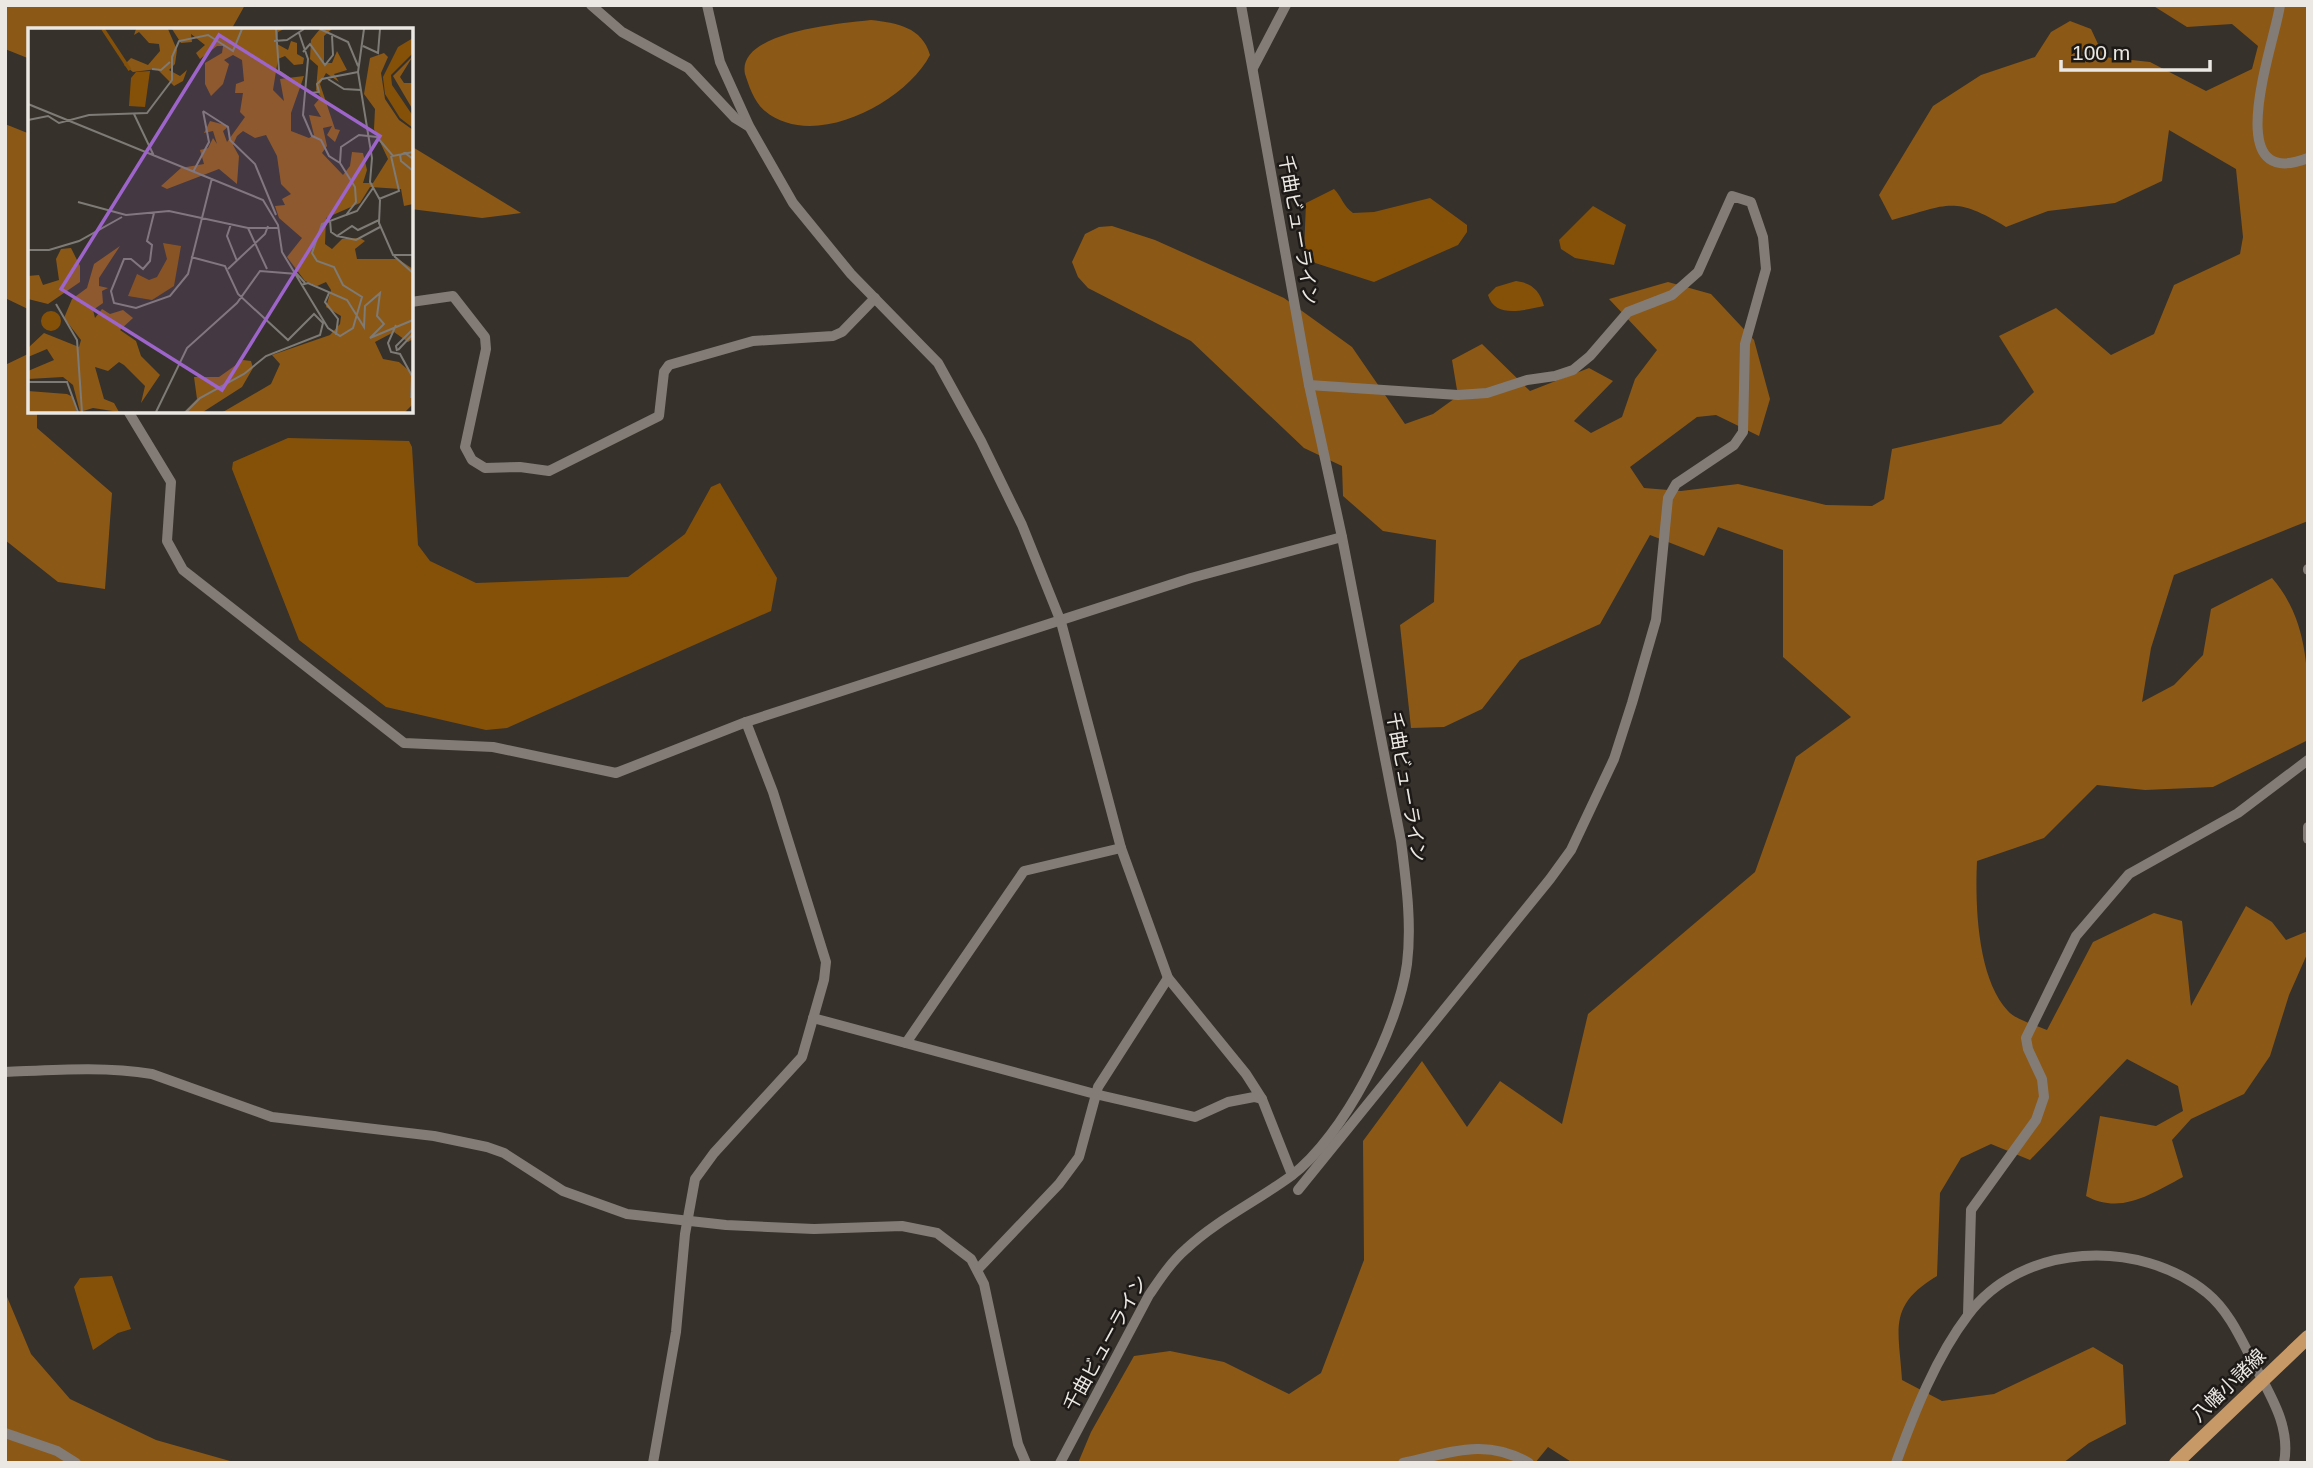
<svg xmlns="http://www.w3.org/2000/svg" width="2313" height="1468" font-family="Helvetica,'Noto Sans JP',sans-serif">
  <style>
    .forest { fill: #8c5815 }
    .water { fill: #855109 }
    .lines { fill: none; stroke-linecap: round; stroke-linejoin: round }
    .minor { stroke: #837c76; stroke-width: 10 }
    .major { stroke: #c79967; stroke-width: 14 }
    .labels { text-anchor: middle; stroke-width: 5; stroke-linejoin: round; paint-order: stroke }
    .street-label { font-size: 19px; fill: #ebe8e4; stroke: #1c1917 }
    .inset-river { fill: none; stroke: #855109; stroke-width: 3.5 }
    .inset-road { fill: none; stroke: #7e7a75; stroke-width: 2 }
    .view { fill: #9d64ca; fill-opacity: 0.15; stroke: #9d64ca; stroke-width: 3.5 }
    .inset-edge { fill: none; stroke: #ebe8e4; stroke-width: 3.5 }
  </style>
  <rect width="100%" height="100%" fill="#36312b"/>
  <g class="forest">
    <polygon points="5,5 245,5 231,30 30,30 30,59 5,49"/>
    <path d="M2152,5H2308V521L2174,575L2151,648L2142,702L2174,685L2203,655L2211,609L2272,578C2312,624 2308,682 2308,740L2213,787L2145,790L2097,785L2044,838L1977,861C1975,904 1977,978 2008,1011C2016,1020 2036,1025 2047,1030L2093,942L2154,913L2182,921L2191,1006L2246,906L2272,922L2286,940L2308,931V952L2289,995L2270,1056L2244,1094L2191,1119L2172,1140L2183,1177C2151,1194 2121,1215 2086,1196L2100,1116L2156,1126L2183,1111L2178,1086L2127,1059L2030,1160L1991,1144L1961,1158L1940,1193L1937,1276C1887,1306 1899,1329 1902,1380L1942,1401L1994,1394L2093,1347L2123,1365L2126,1424L2089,1443L2063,1463H1573L1548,1447L1535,1463H1078L1091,1432L1134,1356L1170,1351L1224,1362L1289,1394L1321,1373L1364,1260L1363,1141L1422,1061L1467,1127L1500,1081L1562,1124L1588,1014L1755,872L1796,757L1851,717L1783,657V550L1718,527L1704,556L1650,535L1600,624L1520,660L1482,709L1444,727L1411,728L1400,625L1434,602L1436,540L1383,531L1343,496L1342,466L1304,448L1191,341L1088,288L1078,277L1072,262L1085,234L1099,227L1112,226L1155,240L1284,298L1352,347L1405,424L1433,414L1458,396L1452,360L1482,344L1530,391L1589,368L1613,381L1574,421L1591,433L1622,417L1635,379L1657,350L1609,299L1668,282L1711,294L1754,340L1770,399L1759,436L1716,415L1697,417L1630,467L1644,488L1681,491L1738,484L1826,505L1872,506L1884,499L1892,449L2001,424L2034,392L1999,336L2056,308L2111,355L2154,334L2174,285L2240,254L2243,237L2236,169L2169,130L2162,181L2115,203L2048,211L2006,227C1953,195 1948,205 1892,220L1879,195L1933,106L1981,75L2035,57L2051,32L2070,21L2091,29L2104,57L2150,62L2206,91L2252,69L2258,46L2232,24L2187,27Z"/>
    <path d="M871,20C897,23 922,27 930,55C905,103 813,151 765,111C754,102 749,86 745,74C736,31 845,23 871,20Z"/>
    <polygon points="5,124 30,134 30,310 5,298"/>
    <polygon points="411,146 521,213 482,218 411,209"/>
    <polygon points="30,353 30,411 37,411 37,428 112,493 105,589 58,582 5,540 5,365"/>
    <polygon points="5,1292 31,1354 70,1399 156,1440 237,1463 5,1463"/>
  </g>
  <g class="water">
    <path d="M1334,189C1342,197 1343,206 1353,213L1374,212L1430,198L1467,225V232L1458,245L1374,282L1309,261L1304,252L1306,203Z"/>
    <polygon points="1593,206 1626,225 1614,265 1575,258 1561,249 1559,240"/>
    <path d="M1516,281C1532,283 1540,291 1544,306C1524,310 1495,319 1488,295L1496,287Z"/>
    <polygon points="288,438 409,441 412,447 418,545 430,561 476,583 628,577 685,534 711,487 720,483 777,578 771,611 507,728 486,730 386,707 299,640 232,469 233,462"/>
    <polygon points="112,1276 131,1329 118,1333 93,1350 74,1287 80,1278"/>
  </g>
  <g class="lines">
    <g class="minor">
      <polyline points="591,5 622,32 688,68 735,118 748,126"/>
      <polyline points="707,5 720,62 749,126 793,203 851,274 938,363 981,441 1022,525 1061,622 1121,848 1168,978 1246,1074 1262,1099 1292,1175"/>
      <path d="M2280,5C2276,39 2217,194 2308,158"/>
      <polyline points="1253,68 1286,5"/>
      <polyline points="411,302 453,296 485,337 486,349 465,447 472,460 485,468 520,467 549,471 659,416 664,372 669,365 753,341 833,336 842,332 875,298"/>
      <polyline points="128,411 171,482 167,541 183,570 404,743 493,747 616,773 746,722 1191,578 1342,537"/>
      <polyline points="2308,569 2308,570"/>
      <polyline points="2308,827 2308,839"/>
      <polyline points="813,1018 1095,1094 1195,1117 1228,1102 1254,1097 1262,1099"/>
      <polyline points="906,1043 1024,871 1121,848"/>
      <path d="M5,1072C54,1070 103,1066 152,1074L272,1117L434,1136L487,1147L504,1153L563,1191L627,1214L726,1225L814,1229L902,1226L937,1233L971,1259L984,1284L1018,1444L1026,1463"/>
      <polyline points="1298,1190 1550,879 1571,850 1614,759 1632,703 1656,620 1668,498 1676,484 1734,445 1743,432 1745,344 1766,269 1763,237 1751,202 1732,196 1698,272 1672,295 1628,312 1590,356 1573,370 1555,376 1527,380 1487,393 1458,395 1309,385"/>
      <polyline points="978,1269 1059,1184 1079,1157 1098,1087 1168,978"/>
      <polyline points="1968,1314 1971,1210 2036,1120 2044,1097 2042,1079 2028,1049 2026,1038 2076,936 2129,874 2238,813 2308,760"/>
      <polyline points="5,1433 57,1451 76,1463"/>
      <polyline points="653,1463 676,1332 685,1234 695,1179 714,1153 802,1057 824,980 826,962 773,792 746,722"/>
      <path d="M1060,1463L1149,1295C1160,1279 1171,1262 1186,1249C1217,1220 1257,1201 1291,1176C1344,1136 1398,1029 1407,964C1412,923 1406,881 1401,841L1342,537L1309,385L1241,5"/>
      <path d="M1403,1463C1450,1453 1485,1437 1529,1463"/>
      <path d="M1896,1463C1914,1413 1936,1357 1968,1315C2022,1242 2140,1238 2207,1293C2229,1311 2241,1339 2254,1364C2270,1395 2291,1426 2284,1463"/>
    </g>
    <polyline class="major" points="2176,1463 2308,1337"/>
  </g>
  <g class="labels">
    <g class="street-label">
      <text transform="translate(1299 230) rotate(80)" y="7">千曲ビューライン</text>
      <text transform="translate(1407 787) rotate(80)" y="7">千曲ビューライン</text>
      <text transform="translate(1105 1343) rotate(-61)" y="7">千曲ビューライン</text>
      <text transform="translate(2228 1385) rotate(-44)" y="7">八幡小諸線</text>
    </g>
  </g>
  <g transform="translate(28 28)">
    <rect width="385" height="385" fill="#36312b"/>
    <path d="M108,1H140L149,22L147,36L141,42L152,48L159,42L155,53L146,58L129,41L105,44L96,37L103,30L120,37L132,23L131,16L121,15L111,4L106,7ZM144,1H256L250,4L249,16L260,22L263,13L269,15V26L276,30L275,36L266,37L257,28L250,31L245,62L256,73L252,51L276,48L263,85V103L281,110L286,107L281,87L293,89L286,77L293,69L288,62L290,38L282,31L283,12L292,1H304L296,8V35H304L309,23L319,42L306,46L311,54L298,45L292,56L307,101L312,102L307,114L299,107L304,98L295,100L299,118L294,125L315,147L322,138L324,124L335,125L339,142L335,155H345L360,131L346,101L347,81L336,66L342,30L356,25L360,29L353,45L357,71L371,92L385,102V176L376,178L373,161L342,159L332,175L298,190L297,216L304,221L314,211L332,210L337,213L327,221L329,231H370L385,241V311L380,314L366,304L347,314L355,331L371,334L385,346V376L377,384H195L243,356L252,336L244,327L302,307L312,296L313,288L298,279L303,262L298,254L289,258L277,253L259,229L274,210L251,190L247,178L257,177L254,171L263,166L253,156L249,128L238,107L227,110L215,103L209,108L205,117L211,128L209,156L191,141L139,161L133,158L153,140L176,136L172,122L180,120L185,110L189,116L185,103L176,105L182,93L201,98L195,103L199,114L217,89L212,84L215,65H207L208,56L216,53L214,32L205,27L196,32L201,36L195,56L183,68L177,56V35L194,25L195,18H189L172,31L168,25L177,17L163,6L164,14L153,15ZM385,28L372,49L376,55H385V82L365,48ZM92,218L71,250V258L80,260L74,263L75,275L65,282L67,290L74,281L82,286L95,282L105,290L92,302L108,313L113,328L132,347L113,375L117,358L96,337L91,334L80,343L67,339L76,371L86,375L91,384L65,380L52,384L45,357L35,349L0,351V343L26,332L19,321L0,329V320L16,305L51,319L53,312L36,290L44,271L59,260L66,236ZM43,220L52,238V254L20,276L0,271V248L11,247L15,257L31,252L28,231L33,221ZM215,332L223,333L225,340L214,359L175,384H156L169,371L166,349H191ZM0,363L39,366L45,369L49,384H0Z" fill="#8c5815"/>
    <path d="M385,10V25L363,47L364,57L385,88V100L372,90L357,66L355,49L370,19ZM122,43L117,79L101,78L103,50L108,44ZM135,215L153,218L146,258L124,272L100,268L109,246L121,252L129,249L139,231ZM13 293a10 10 0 1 1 20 0a10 10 0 1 1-20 0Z" fill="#855109"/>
    <path class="inset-river" d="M75,1L102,42"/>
    <path class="inset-road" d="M248,1L251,43L283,65L291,64L289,56L294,51L330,44M292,1L320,14L330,38M336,1L330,44L344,130L342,154L352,172L351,195L365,227H385M271,5L280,31L275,87L284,108L293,112L301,128L312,135M246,13L259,12L276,1M335,18L350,25L352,1M275,24L282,16L297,37L305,27L304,8M124,41L133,42L142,34M300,51L316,61L333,62M0,76L235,172L250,197L254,224L300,300L312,308L325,300L334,269L315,257L306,239L289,233L284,225L294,196L318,187L328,174L327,159L312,135L313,119L331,107L349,109L365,128L385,124M175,83L200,99L202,112L227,136L248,187M106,86L126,128M0,92L20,88L31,95L61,87L119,85L144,52V29L151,13L180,7L205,23L214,1M385,131L377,125L372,127L373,133L384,142L385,164M165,144L181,114L175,83M351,171L371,163L363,128M50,174L98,187L141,183L220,200H250M126,185L119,213L124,217L122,233L115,241L103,231H96L83,263L86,275L108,280L142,268L160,246L184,150M318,187L329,183L345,160M302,192L303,204L309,208L324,198L330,202L351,192M203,196L199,208L209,233M220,200L239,241M309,208L328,212L352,199M0,222H21L51,213L94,189M366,228L385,245M200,241L237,206L240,198M273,257L280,255L319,272L336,299L337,278L352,265L349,288L356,296L342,310L385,292M301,265L297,274L310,291L308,307M28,276L49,312L54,384M368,297L360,315L363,324L372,326L384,348L383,370M370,322L385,306M369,323L368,318L385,301M0,354H39L50,384M128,384L159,320L209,275L232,243L269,246L277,255M158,384L172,370L216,346L238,328L292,307L295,295L286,286L260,312L210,266L197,238L163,229"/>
    <path class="view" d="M191,7L352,108L194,362L33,261Z"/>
    <rect width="385" height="385" class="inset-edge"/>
  </g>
  <rect width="2313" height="1468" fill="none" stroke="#ebe8e4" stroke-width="14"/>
  <path d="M2061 60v10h149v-10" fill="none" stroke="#ebe8e4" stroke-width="3.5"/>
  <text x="2072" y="60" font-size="21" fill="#ebe8e4" stroke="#1c1917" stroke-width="5" paint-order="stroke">100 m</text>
</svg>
